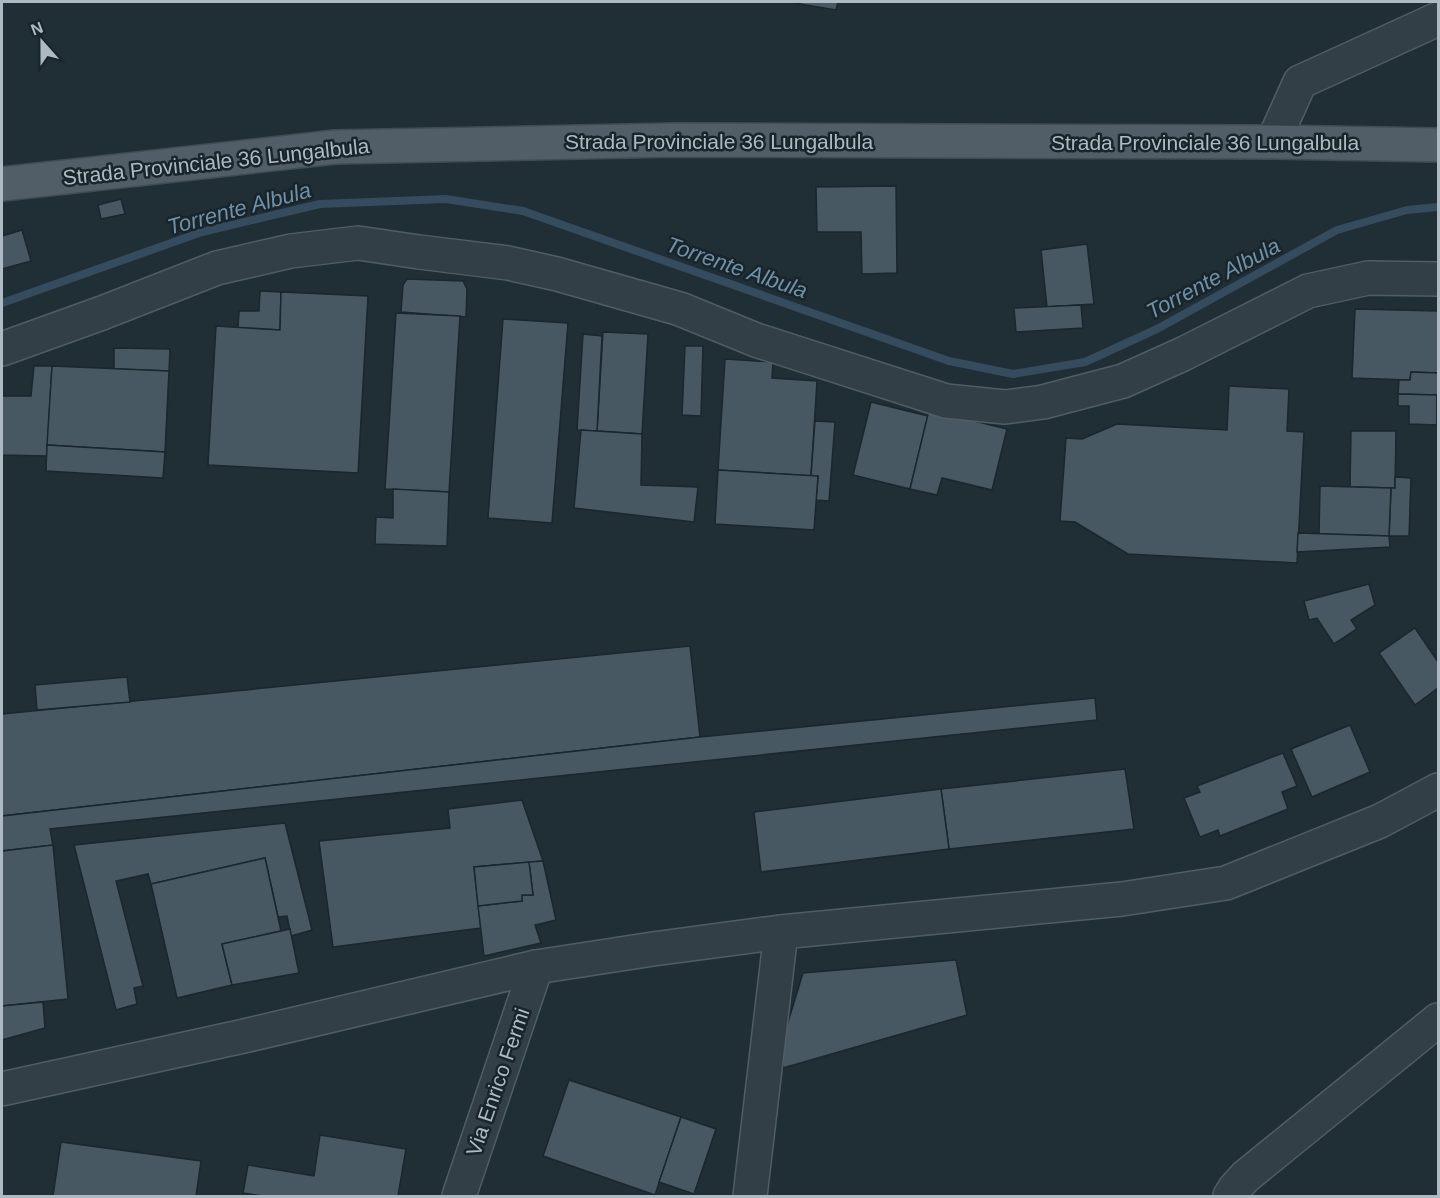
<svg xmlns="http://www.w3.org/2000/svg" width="1440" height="1198" font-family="Arial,sans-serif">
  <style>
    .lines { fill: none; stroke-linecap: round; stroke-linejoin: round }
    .stream { stroke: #344c5d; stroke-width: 8 }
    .building { fill: #485862; stroke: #1b262d; stroke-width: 1.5 }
    .minor-casing { stroke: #515d65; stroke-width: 36 }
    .major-casing { stroke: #404b53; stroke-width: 36 }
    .minor { stroke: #333f47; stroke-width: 33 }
    .major { stroke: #515e67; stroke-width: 33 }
    .labels { text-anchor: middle; stroke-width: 5; stroke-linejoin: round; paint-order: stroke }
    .street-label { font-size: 21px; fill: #adbac4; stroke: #19242b }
    .water-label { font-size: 22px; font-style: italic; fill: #6f91a7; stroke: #19242b }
  </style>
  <rect width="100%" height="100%" fill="#202e36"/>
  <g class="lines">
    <polyline class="stream" points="2,303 202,232 320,204 446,199 523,211 949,361 1013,374 1085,362 1157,329 1337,230 1407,210 1438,207"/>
  </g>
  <g class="building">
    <polygon points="794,2 838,2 836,10 794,3"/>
    <polygon points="896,186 897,273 862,274 861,232 817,232 816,187"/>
    <polygon points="121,199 125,214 101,219 98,205"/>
    <polygon points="22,230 31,261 2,269 2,236"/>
    <polygon points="1087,244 1094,304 1047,307 1041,250"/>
    <polygon points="407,279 463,281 467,289 466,317 401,312 403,285"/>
    <polygon points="260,291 281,292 280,330 238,328 239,311 259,311"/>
    <polygon points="281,292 368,296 358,473 208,465 216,326 280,330"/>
    <polygon points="1081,305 1083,328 1016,332 1014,308"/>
    <polygon points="1355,309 1438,311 1438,373 1411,372 1410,380 1352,378"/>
    <polygon points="396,313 460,316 449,492 385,489"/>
    <polygon points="503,319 568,323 552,523 488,518"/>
    <polygon points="603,332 648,334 642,434 597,431"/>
    <polygon points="583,334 602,336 597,431 577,430"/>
    <polygon points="685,346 703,346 701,416 682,415"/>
    <polygon points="114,348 170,349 169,371 114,369"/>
    <polygon points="725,359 773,362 772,378 817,381 811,476 718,470"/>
    <polygon points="34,366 52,366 47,456 2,455 2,396 31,396"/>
    <polygon points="52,366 169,371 165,452 47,445"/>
    <polygon points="1411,372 1438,373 1438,395 1398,394 1399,380 1410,380"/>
    <polygon points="1229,386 1289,389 1287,431 1304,432 1297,563 1128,554 1075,522 1060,521 1066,438 1082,439 1117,424 1227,430"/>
    <polygon points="1398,394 1437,395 1437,425 1409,424 1409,406 1398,406"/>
    <rect x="1437" y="395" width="1" height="30"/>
    <polygon points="871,402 928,416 910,489 853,475"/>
    <polygon points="929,410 1007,429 992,490 942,478 937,495 910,489"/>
    <polygon points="815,421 835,422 829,501 816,500 818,476 811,476"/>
    <polygon points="581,430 642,434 641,485 698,487 694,522 574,508"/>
    <polygon points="1351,431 1396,431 1395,488 1350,487"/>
    <polygon points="47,445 165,452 163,478 46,471"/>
    <polygon points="718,470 818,476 814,530 715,524"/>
    <polygon points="1395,477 1411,478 1409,536 1389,536 1391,488 1395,488"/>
    <polygon points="1320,486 1391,488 1389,536 1319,534"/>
    <polygon points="393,489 449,492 447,546 375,544 376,517 393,518"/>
    <polygon points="1298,533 1389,536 1390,547 1297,552"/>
    <polygon points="1369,584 1375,605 1351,620 1357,629 1334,644 1317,618 1309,620 1304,601"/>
    <polygon points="1415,628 1438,662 1438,688 1415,705 1379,653"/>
    <polygon points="690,646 700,737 2,816 2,714"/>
    <polygon points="127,677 130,702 37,710 35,685"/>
    <polygon points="1095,698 1097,720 50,829 53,845 2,851 2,816 700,737"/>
    <polygon points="1350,725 1370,772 1312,797 1291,749"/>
    <polygon points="1283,753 1297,786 1282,792 1288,809 1220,836 1218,830 1200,837 1184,798 1200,792 1197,786"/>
    <polygon points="1125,769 1134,829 949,849 941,789"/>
    <polygon points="941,789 949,849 761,872 754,812"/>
    <polygon points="522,800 543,861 474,867 481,928 333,947 319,841 450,828 448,809"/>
    <polygon points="285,823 312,930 291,936 287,916 278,917 265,858 151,884 148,874 116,881 143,986 134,988 137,1004 116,1010 74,845"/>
    <polygon points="53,845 68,999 2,1006 2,851"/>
    <polygon points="265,858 281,931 222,944 232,985 177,998 151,884"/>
    <polygon points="543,861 556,920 535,925 541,943 484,956 478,906 522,901 522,895 533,895 529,862"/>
    <polygon points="529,862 533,895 522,895 522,901 478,906 474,867"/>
    <polygon points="290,929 299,973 232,985 222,944"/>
    <polygon points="956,960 967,1015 783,1068 781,1045 803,973"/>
    <polygon points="43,1002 45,1028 2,1040 2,1006"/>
    <polygon points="569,1080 681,1117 655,1195 543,1156"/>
    <polygon points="681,1117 716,1129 694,1194 659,1182"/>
    <polygon points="320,1135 406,1149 398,1196 263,1196 243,1193 248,1165 314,1176"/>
    <polygon points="61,1142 201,1161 196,1196 53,1196"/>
  </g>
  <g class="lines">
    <defs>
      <g id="minor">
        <polyline points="1273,142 1300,82 1438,19"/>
        <polyline points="2,349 102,313 217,268 291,251 358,243 419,252 508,263 557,274 680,309 756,340 946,401 1005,407 1043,402 1123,381 1183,354 1308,291 1368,278 1438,279"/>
        <polyline points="2,1089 244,1036 536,967 653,949 781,932 1122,899 1226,883 1380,821 1438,790"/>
        <polyline points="459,1196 536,967"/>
        <polyline points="750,1196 781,932"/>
        <polyline points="1230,1196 1235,1188 1245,1177 1438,1020"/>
      </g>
      <polyline id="major" points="2,184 335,147 675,140 1273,142 1438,145"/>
    </defs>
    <use href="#minor" class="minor-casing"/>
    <use href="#major" class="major-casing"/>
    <use href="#minor" class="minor"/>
    <use href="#major" class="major"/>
  </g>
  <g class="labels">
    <g class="street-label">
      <text x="719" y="149">Strada Provinciale 36 Lungalbula</text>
      <text x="1205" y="150">Strada Provinciale 36 Lungalbula</text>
      <text transform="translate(216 162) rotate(-6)" y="7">Strada Provinciale 36 Lungalbula</text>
      <text transform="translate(498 1082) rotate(-71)" y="7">Via Enrico Fermi</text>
    </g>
    <g class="water-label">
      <text transform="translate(239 208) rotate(-15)" y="8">Torrente Albula</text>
      <text transform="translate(737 267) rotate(19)" y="8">Torrente Albula</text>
      <text transform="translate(1213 278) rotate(-28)" y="8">Torrente Albula</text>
    </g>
  </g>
  <rect width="1440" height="1198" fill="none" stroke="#adbac4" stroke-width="6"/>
  <g transform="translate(42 42) rotate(339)" stroke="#19242b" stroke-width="4.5" paint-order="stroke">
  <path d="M0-4.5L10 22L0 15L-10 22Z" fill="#adbac4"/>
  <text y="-9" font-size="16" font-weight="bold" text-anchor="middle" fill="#adbac4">N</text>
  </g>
</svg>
